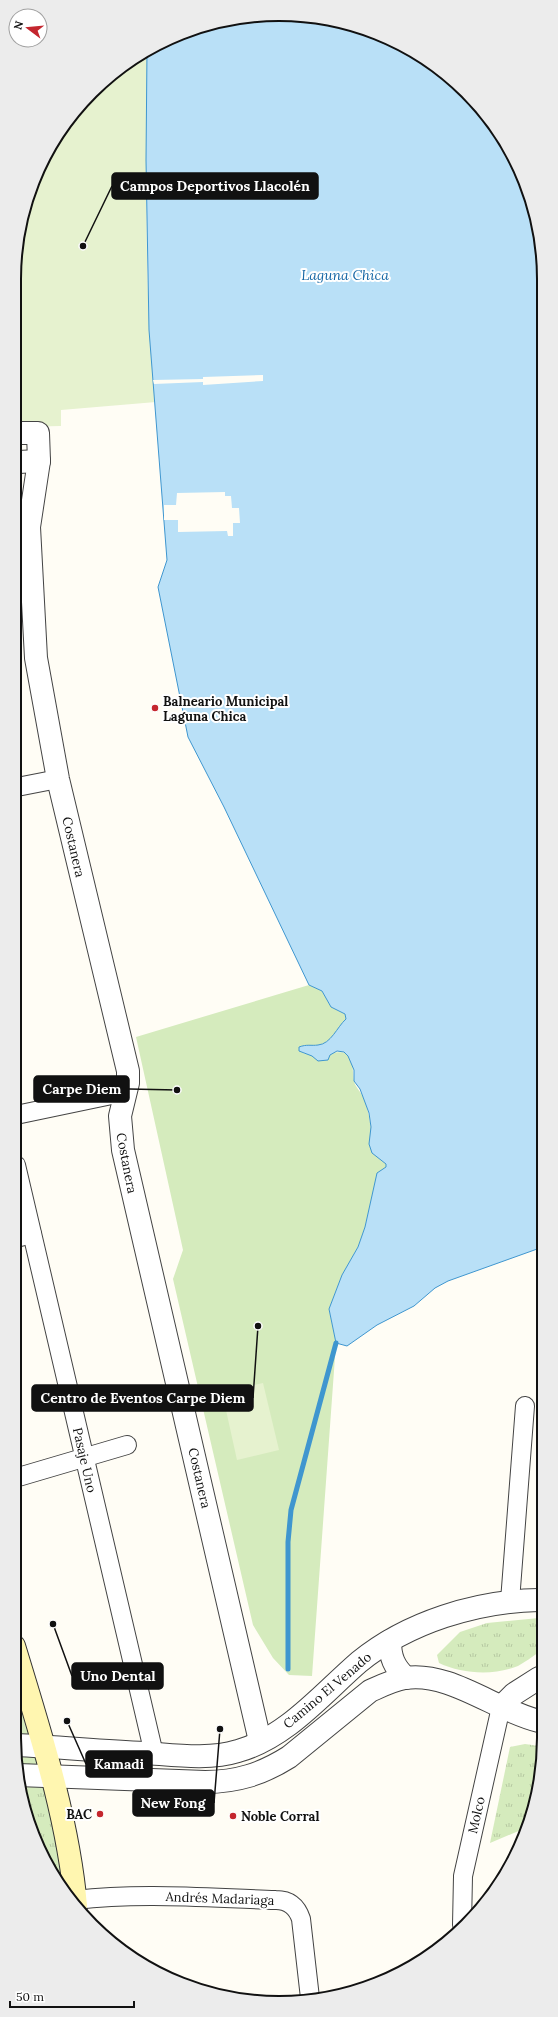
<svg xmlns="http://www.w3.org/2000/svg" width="558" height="2017" font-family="Lora,serif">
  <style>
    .grass { fill: url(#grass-tufts) }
    .park { fill: #d5ebbd }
    .pitch { fill: #e6f2cf }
    .water { fill: #b9e0f7; stroke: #3f96cf }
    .pier { fill: #fffdf5 }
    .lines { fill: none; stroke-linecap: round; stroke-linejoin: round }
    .stream { stroke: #3f96cf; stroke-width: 5 }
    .minor-casing { stroke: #444; stroke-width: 20 }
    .tertiary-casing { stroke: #444; stroke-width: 24 }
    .secondary-casing { stroke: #333; stroke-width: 24 }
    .minor { stroke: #fff; stroke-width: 18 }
    .tertiary { stroke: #fff; stroke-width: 22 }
    .secondary { stroke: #fff6b0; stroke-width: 22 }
    .poi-dot { fill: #c4262e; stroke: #fff; stroke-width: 1.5 }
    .labels { text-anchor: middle; stroke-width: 4; stroke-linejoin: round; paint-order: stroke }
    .poi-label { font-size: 13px; font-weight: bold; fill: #111; stroke: #fff; text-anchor: start }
    .street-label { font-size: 13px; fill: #111; stroke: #fff }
    .water-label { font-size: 14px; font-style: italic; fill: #1768a6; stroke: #fff }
    .rim { fill: none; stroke: #111; stroke-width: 2 }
    .leader { fill: none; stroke: #111; stroke-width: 1.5 }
    .callout-dot { fill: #111; stroke: #fff; stroke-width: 1.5 }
    .callout { fill: #111; stroke: #111; stroke-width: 1.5 }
    .callout-label { font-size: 14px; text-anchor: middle; font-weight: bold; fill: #fff }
  </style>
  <defs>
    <pattern id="grass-tufts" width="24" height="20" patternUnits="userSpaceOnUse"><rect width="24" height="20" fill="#d5ebbd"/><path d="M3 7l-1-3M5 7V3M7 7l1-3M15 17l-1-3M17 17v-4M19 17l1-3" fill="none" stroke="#b6c8a1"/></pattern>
  </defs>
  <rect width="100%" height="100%" fill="#fffdf5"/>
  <g class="grass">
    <path d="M539,1618V1652C532,1657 525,1662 518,1666C494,1676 462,1674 439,1663L437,1655L460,1632L487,1623Z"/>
    <polygon points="14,1675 48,1798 66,1891 34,1839 26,1812 14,1738"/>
    <polygon points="525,1744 539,1746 539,1789 528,1827 490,1843 510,1747"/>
  </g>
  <path class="park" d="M309,985L322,991L331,1007L345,1014L346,1019C338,1027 331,1044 318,1045C311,1046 307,1044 299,1047L303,1053C316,1057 339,1050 345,1053C355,1058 352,1072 354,1081C355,1087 362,1093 364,1099C373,1120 369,1148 386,1164V1167L377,1174L365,1227L358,1247L342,1275L329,1309L336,1343L312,1676L289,1675L273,1658L253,1625L173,1279L183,1250L136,1037Z"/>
  <g class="pitch">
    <path d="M147,50C148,168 142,285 156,402L61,410V426L18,427C19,380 19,334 19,287C19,269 16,244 19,226C34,154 82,85 147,50Z"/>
    <polygon points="263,1383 279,1450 237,1460 222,1392"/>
  </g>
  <path class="water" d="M279,14L330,19L396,41L467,92L517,162L542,245L540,1248L448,1281L435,1288L414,1306L377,1325L347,1346L336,1343L329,1309L342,1275L358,1247L365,1227L377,1173L386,1167V1164L372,1153L369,1144L371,1127L369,1113L360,1089L354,1081V1070L348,1056L344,1052L337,1051L330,1055L328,1060L318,1061L312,1056L299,1051V1047C307,1044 311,1046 318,1045C331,1044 337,1027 346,1019L345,1014L331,1007L322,991L309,985L224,807L188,737L158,587L167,560L149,330L146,160L147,50L177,34L227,19Z"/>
  <g class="pier">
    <polygon points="263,375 263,381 203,385 203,382 154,384 153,380 203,379 203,377"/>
    <polygon points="225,492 225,496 231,496 232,508 239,508 240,523 233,523 233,536 228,536 227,531 178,532 178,520 164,520 164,505 176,505 177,493"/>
  </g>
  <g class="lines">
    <polyline class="stream" points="288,1669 288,1542 291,1510 336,1343"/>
    <defs>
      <g id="minor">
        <polyline points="17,787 58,779"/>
        <polyline points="16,1115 126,1092"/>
        <polyline points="16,1165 154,1754"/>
        <polyline points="16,1238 32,1234"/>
        <polyline points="15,1478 127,1445"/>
        <polyline points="510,1601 525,1406"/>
        <path d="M75,1900C142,1892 209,1898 276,1900C289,1900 297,1907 301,1919L310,1998"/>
        <polyline points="462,1925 463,1876 501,1707"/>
      </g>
      <g id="tertiary">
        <polyline points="18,433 38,433 39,461 29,527 36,658 58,779 128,1071 128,1083 120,1116 123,1150 260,1741"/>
        <polyline points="18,462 39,461"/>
        <path d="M390,1641C390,1657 394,1667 406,1678"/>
        <polyline points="501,1707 514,1694 539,1678"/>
        <path d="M15,1745C58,1747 101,1751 145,1753C175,1755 209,1760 238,1751C287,1737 322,1694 359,1662C408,1622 477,1601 539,1600"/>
        <path d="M18,1775L205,1782C237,1782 262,1774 289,1757L370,1691C381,1686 393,1680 405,1678C450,1671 496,1711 539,1721"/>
      </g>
      <path id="secondary" d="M14,1646C40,1732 68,1817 76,1906"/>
    </defs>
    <use href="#minor" class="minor-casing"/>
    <use href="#tertiary" class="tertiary-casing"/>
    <use href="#secondary" class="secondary-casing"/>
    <use href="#minor" class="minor"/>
    <use href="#tertiary" class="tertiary"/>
    <use href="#secondary" class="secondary"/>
  </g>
  <g class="poi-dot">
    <circle cx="155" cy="708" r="4"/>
    <circle cx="100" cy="1814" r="4"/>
    <circle cx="233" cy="1816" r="4"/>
  </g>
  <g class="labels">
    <g class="poi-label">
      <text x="163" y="706">Balneario Municipal<tspan x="163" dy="15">Laguna Chica</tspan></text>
      <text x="92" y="1819" text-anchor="end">BAC</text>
      <text x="241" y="1821">Noble Corral</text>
    </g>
    <g class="street-label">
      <text transform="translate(74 847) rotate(77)" y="5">Costanera</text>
      <text transform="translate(127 1163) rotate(79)" y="5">Costanera</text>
      <text transform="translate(85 1460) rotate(77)" y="5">Pasaje Uno</text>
      <text transform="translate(200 1478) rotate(77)" y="5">Costanera</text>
      <text transform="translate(327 1690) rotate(-40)" y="5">Camino El Venado</text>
      <text transform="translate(476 1815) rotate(-77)" y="5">Molco</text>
      <text transform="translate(220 1898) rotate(2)" y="5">Andrés Madariaga</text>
    </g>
    <g class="water-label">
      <text x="345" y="280">Laguna Chica</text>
    </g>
  </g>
  <path d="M0 0H558V2017H0ZM279 21H279A258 258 0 0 1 537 279V1738A258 258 0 0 1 279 1996H279A258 258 0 0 1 21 1738V279A258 258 0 0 1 279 21Z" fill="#ececec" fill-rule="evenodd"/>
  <path class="rim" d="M279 21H279A258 258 0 0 1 537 279V1738A258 258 0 0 1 279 1996H279A258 258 0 0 1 21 1738V279A258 258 0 0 1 279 21Z"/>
  <path class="leader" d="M83 246L112 186M177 1090L129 1089M258 1326L253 1398M53 1624L72 1676M67 1721L86 1764M220 1729L214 1803"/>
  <g class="callout-dot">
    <circle cx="83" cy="246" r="4"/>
    <circle cx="177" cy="1090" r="4"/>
    <circle cx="258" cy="1326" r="4"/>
    <circle cx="53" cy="1624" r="4"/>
    <circle cx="67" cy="1721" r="4"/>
    <circle cx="220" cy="1729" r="4"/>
  </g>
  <g class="callout">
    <rect x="112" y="173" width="206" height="26" rx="4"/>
    <rect x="34" y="1076" width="95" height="26" rx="4"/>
    <rect x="32" y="1385" width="221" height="26" rx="4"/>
    <rect x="72" y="1663" width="91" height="26" rx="4"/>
    <rect x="86" y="1751" width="66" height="26" rx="4"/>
    <rect x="133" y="1790" width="81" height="26" rx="4"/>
  </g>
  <g class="callout-label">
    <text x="215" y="191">Campos Deportivos Llacolén</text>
    <text x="82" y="1094">Carpe Diem</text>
    <text x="143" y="1403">Centro de Eventos Carpe Diem</text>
    <text x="118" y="1681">Uno Dental</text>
    <text x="119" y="1769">Kamadi</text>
    <text x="173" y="1808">New Fong</text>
  </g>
  <g transform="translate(28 28) rotate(286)"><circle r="19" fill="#ffffff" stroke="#a0a0a0"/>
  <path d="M0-3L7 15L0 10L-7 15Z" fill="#c4262e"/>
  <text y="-6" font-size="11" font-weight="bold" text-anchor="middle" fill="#111111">N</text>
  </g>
  <path d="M10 2001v6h124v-6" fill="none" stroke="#111111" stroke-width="2"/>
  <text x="16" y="2001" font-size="12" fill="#111111" stroke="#ffffff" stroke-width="3" paint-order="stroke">50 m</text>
</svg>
